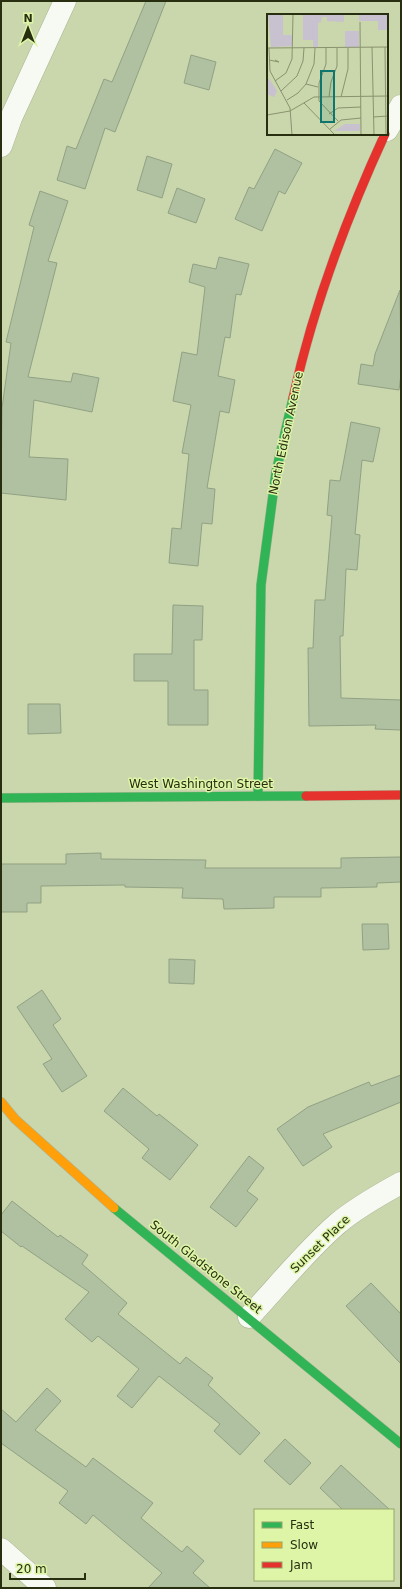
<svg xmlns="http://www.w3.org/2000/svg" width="402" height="1589" font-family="'DejaVu Sans',sans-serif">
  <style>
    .building { fill: #b0c1a2; stroke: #91a183 }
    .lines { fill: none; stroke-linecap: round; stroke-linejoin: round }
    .street-casing { stroke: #aab492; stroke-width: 23 }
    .fast-casing { stroke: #aab492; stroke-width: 10 }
    .slow-casing { stroke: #aab492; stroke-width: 10 }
    .jam-casing { stroke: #aab492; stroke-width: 10 }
    .street { stroke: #f7f9f3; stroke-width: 22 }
    .fast { stroke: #30b455; stroke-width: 9 }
    .slow { stroke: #ff9f0a; stroke-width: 9 }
    .jam { stroke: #e5322d; stroke-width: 9 }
    .labels { text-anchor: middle; stroke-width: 3; stroke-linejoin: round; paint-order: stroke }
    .street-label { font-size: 12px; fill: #272f10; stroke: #def5a7 }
    .inset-road { fill: none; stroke: #89936e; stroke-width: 1 }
    .view { fill: #0f766e; fill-opacity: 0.15; stroke: #0f766e; stroke-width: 2 }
    .inset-edge { fill: none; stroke: #272f10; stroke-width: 2 }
  </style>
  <rect width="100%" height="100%" fill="#cad6ac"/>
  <g class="building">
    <polygon points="146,1 166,1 115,132 105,128 85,189 57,180 67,146 76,149 104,79 112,82"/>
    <polygon points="191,55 216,62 209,90 184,83"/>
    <polygon points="275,149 302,163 285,194 279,191 262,231 235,219 249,187 254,189"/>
    <polygon points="147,156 172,164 162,198 137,190"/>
    <polygon points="177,188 205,199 196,223 168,213"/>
    <polygon points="40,191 68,201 48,261 57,263 28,377 71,382 73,373 99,378 92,412 34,400 29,457 68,459 66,500 1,493 2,408 11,343 6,342 34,227 29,225"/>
    <polygon points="219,257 249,264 241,295 236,294 230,338 225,337 218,376 235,380 229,413 220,411 207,488 215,489 212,524 202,523 198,566 169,563 172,528 181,529 189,454 182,453 191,405 173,401 182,352 197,355 205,287 189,282 193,264 216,269"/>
    <polygon points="400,290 401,374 399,390 358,384 361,364 373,366 375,354"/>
    <polygon points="351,422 380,428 373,462 362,460 355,534 360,535 357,570 346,569 343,636 340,636 341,698 401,700 401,730 375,729 376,725 309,726 308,648 313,648 315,600 325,600 332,516 327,515 330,480 340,481"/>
    <polygon points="173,605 203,606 202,640 194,640 194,690 208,690 208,725 168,725 168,681 134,681 134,654 172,654"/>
    <polygon points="28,704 60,704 61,733 28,734"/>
    <polygon points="101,853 101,859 206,860 205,868 341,868 341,858 401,857 401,882 377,883 377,887 321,888 321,897 274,897 274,908 224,909 223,899 182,898 183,888 125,887 125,885 41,886 41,903 27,903 27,912 1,912 1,864 66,864 66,854"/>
    <polygon points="362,924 388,924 389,949 363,950"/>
    <polygon points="169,959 195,960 194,984 169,983"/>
    <polygon points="42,990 61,1019 53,1025 87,1076 62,1092 43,1064 52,1059 17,1007"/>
    <polygon points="401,1075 401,1102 323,1134 332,1147 303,1166 277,1129 308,1107 369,1082 371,1086"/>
    <polygon points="123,1088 157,1116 159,1114 198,1145 170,1180 142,1158 149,1149 104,1111"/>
    <polygon points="249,1156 264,1168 247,1191 258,1199 236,1227 210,1207"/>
    <polygon points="12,1201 58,1237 60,1235 88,1255 82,1264 127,1303 118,1314 180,1364 186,1357 213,1378 208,1385 260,1433 240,1455 214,1431 220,1424 159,1376 132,1408 117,1396 139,1369 98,1336 92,1342 65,1319 89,1292 22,1246 21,1247 1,1231 1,1215"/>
    <polygon points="371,1283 401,1314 401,1364 346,1306"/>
    <polygon points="47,1388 61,1401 35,1430 86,1467 93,1458 153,1503 141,1518 182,1552 187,1546 204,1561 193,1573 210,1588 148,1588 162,1573 93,1515 86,1524 59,1503 68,1491 1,1443 1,1409 16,1422"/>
    <polygon points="285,1439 311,1463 290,1485 264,1461"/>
    <polygon points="341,1465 390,1510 343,1510 320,1488"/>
  </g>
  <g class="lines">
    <defs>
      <g id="street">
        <polyline points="387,130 401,106"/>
        <polyline points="1,146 11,118 65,1"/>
        <path d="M249,1317C278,1286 305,1252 337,1224C356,1208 379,1195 401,1183"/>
        <polyline points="1,1549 45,1588"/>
      </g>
      <g id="fast">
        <polyline points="258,796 261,585 276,472 293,398"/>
        <polyline points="1,798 306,796"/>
        <polyline points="114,1208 401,1444"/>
      </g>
      <polyline id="slow" points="1,1102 15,1119 114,1208"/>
      <g id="jam">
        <path d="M293,398C313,307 346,219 385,134"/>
        <polyline points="306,796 401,795"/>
      </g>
    </defs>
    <use href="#street" class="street-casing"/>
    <use href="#fast" class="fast-casing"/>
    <use href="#slow" class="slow-casing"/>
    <use href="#jam" class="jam-casing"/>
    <use href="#street" class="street"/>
    <use href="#fast" class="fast"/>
    <use href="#slow" class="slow"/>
    <use href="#jam" class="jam"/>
  </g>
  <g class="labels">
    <g class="street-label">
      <text transform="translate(286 433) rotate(-78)" y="4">North Edison Avenue</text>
      <text x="201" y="788">West Washington Street</text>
      <text transform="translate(320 1244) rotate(-44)" y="4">Sunset Place</text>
      <text transform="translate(206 1267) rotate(39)" y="4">South Gladstone Street</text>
    </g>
  </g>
  <g transform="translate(267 14)">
    <rect width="121" height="121" fill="#cad6ac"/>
    <path d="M1,0H16V21H25V32L4,33ZM77,0V8L60,7V3H55L54,8L51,9V33H46V26H36V1ZM92,0H121V16H111V7H92ZM78,17H92V33H78ZM0,64L3,66L10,77L7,83L0,80ZM78,110H93V117H67Z" fill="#c8c1cf"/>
    <path class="inset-road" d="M93,8L94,121M105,33L107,121M118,33L119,121M0,34L121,33M2,34L3,57L23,94L25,121M59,34V50L52,69V87L71,107M2,46L12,48L8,46M8,67L19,59L25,45L26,0M39,70L51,73M14,77L30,62L36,47L37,34M62,83L64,68L70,52V34M74,83L81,55V34M20,86L31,79L39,70L47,50L48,34M37,89L68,121M62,100L71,94L94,93M0,101L23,97L47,83L121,82M106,103L121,102M63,115L74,106L94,104"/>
    <path class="view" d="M54,57H67V108H54Z"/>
    <rect width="121" height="121" class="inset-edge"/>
  </g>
  <rect width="402" height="1589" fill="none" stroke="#272f10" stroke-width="4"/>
  <rect x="254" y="1509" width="140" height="72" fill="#def5a7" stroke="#95a66b"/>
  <rect x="262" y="1522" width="20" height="6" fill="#30b455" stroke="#95a66b"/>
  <text x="290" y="1529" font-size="12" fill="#272f10">Fast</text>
  <rect x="262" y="1542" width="20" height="6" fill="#ff9f0a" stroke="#95a66b"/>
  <text x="290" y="1549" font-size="12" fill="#272f10">Slow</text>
  <rect x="262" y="1562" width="20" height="6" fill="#e5322d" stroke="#95a66b"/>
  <text x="290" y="1569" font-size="12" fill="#272f10">Jam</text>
  <g transform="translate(28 28)" stroke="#def5a7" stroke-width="3" paint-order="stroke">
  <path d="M0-3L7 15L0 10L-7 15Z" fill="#272f10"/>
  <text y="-6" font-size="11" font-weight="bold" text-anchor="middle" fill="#272f10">N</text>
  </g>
  <path d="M10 1573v6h75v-6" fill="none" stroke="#272f10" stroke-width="2"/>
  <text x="16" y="1573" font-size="12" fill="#272f10" stroke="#def5a7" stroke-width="3" paint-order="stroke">20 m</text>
</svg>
